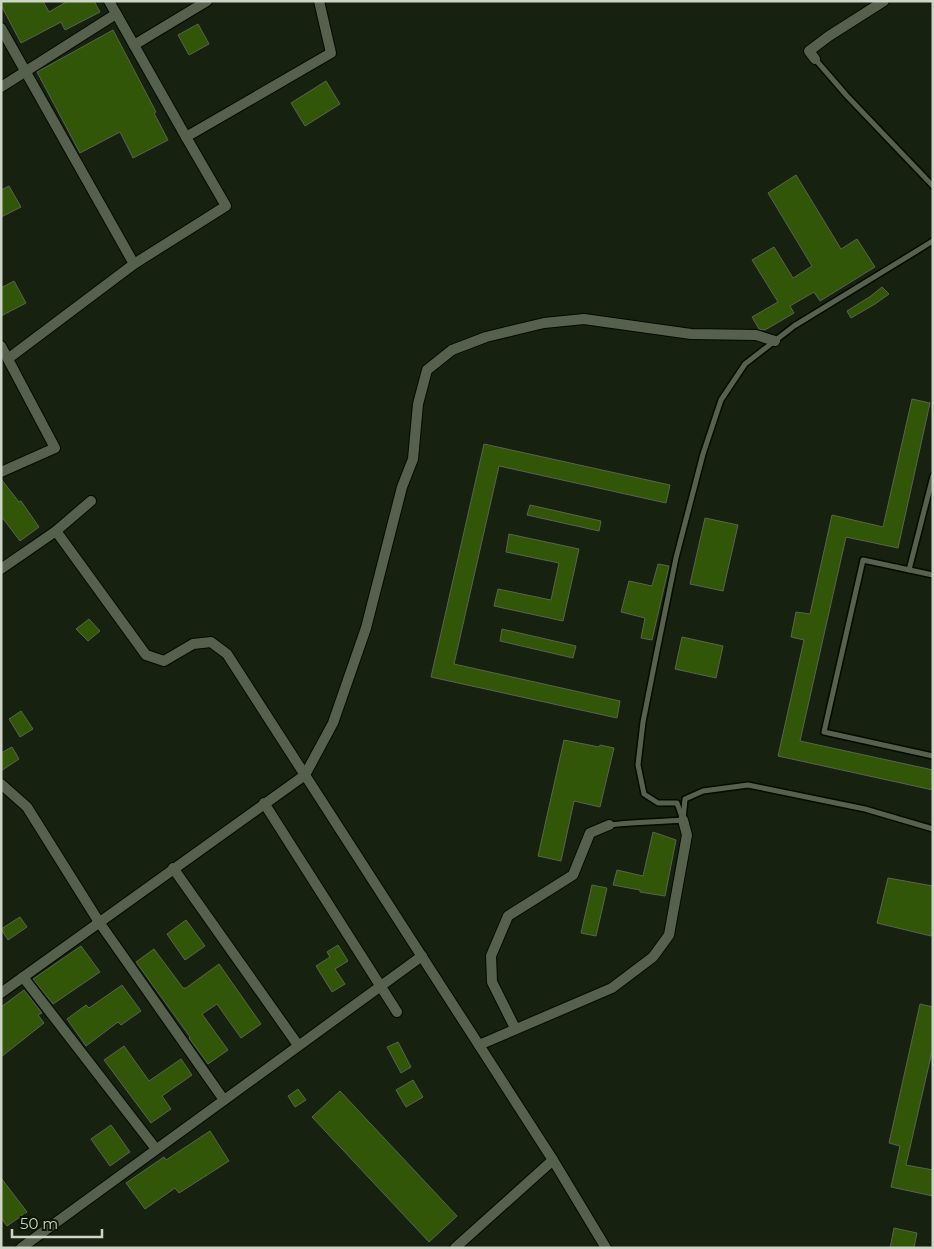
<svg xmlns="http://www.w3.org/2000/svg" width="934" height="1249" font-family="Montserrat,sans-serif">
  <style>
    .building { fill: #325608; stroke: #58644f }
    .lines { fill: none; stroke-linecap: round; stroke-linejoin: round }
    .service-casing { stroke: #030a00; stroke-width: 8 }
    .minor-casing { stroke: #030a00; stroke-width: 12 }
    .service { stroke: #55614c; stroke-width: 5 }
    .minor { stroke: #55614c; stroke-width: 10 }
  </style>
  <rect width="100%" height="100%" fill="#17210f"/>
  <g class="building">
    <polygon points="1,1 43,1 49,12 68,1 94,1 100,12 65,30 61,22 21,43 1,5"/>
    <polygon points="198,24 209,44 189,55 178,35"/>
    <polygon points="113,30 156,112 154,113 168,140 133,158 120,132 80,153 37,72"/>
    <polygon points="326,81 340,104 305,126 291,103"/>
    <polygon points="796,175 841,249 857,239 875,267 820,301 814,292 790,306 794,313 765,330 759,329 752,317 778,302 752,260 774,247 793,278 812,266 768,193"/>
    <polygon points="9,186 21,207 1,217 1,190"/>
    <polygon points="14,281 26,303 1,316 1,288"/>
    <polygon points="882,287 889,294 875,304 851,318 847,311 871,296"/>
    <polygon points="912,399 930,403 898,548 846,537 800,741 933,770 933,790 778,756 804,640 791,637 796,612 810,614 832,515 883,527"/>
    <polygon points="484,444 670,485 666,503 499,466 454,664 620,701 617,718 431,677"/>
    <polygon points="1,479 19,502 21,501 39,527 20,541 1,516"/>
    <polygon points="530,505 601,521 599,531 527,515"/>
    <polygon points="705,518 738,525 723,591 690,584"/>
    <polygon points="509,534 579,549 563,621 494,606 498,589 551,600 559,563 506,552"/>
    <polygon points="658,564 669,566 652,640 641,638 645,618 621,612 629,581 652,586"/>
    <polygon points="89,619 100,631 88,641 76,629"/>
    <polygon points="502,629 576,646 573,658 500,641"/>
    <polygon points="682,637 723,646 716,678 675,669"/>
    <polygon points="21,711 33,729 20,737 9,719"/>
    <polygon points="564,740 599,747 600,745 614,748 600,807 574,801 561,861 538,856"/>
    <polygon points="12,747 19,759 1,771 1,753"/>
    <polygon points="653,832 676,840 665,896 640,892 640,890 613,885 617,870 643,876"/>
    <polygon points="888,878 933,886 933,930 931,936 877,923"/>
    <polygon points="592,885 607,888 596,936 581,933"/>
    <polygon points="20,917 27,927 8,940 1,929"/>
    <polygon points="186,920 205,946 185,960 167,934"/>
    <polygon points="338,945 348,961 335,969 345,984 332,992 316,966 330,957 327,952"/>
    <polygon points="81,946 100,972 53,1004 33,979"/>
    <polygon points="154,949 183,988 186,988 219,964 261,1024 241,1038 217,1004 202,1014 228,1050 208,1064 189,1038 190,1037 136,962"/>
    <polygon points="122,985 141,1011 121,1025 118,1022 86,1046 67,1019 86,1005 89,1008"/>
    <polygon points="24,990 42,1013 38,1015 44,1023 1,1057 1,1007"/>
    <polygon points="920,1004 933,1007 933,1047 906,1165 933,1170 933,1196 891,1187 900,1146 889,1143"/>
    <polygon points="398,1042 411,1067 401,1073 387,1047"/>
    <polygon points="124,1046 149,1081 181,1059 192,1075 162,1096 171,1109 151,1123 104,1060"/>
    <polygon points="413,1080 423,1097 406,1107 396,1090"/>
    <polygon points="298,1089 306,1100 295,1107 288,1096"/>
    <polygon points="340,1091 457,1216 429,1242 312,1117"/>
    <polygon points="111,1125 130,1152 110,1166 91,1139"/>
    <polygon points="210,1131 229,1161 179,1193 175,1188 145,1209 126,1183 164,1157 166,1160"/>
    <polygon points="1,1178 27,1212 7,1226 1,1218"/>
    <polygon points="894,1228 917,1233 914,1248 890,1248"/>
  </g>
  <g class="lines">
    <defs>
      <g id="service">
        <polyline points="815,59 847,96 933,186"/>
        <polyline points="909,570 933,476"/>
        <polyline points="933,575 863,560 824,732 933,756"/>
        <polyline points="683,820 677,803 658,803 644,794 638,765 643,722 657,651 676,558 703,454 721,400 745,364 794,326 933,241"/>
        <path d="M609,825C634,822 658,822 683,820L685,799L703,791L748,785L865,809L933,829"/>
      </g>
      <g id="minor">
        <polyline points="109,1 186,137"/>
        <polyline points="1,28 134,264"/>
        <polyline points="134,45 207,1"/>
        <polyline points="815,59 809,51 829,36 884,1"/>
        <polyline points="1,87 116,14"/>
        <polyline points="1,346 55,448 1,472"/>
        <polyline points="9,358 134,264 226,206 186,137 331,53 319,1"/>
        <polyline points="56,531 146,655 164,661 193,644 211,642 227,654 553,1160 606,1248"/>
        <polyline points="1,569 56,531 91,501"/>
        <polyline points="1,784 27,807 99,922 224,1100"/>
        <polyline points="264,803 397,1012"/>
        <polyline points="173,868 298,1045"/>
        <polyline points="23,977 156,1149"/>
        <polyline points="1,993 305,775 333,723 366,628 402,487 413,459 418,404 427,370 452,350 486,337 544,323 584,319 691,334 756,335 775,341"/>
        <polyline points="515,1028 492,982 491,956 508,916 573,875 590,833 609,825"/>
        <polyline points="479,1045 612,988 653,957 669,935 687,835 683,820"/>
        <polyline points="21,1248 422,956"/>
        <polyline points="455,1248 553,1160"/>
      </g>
    </defs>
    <use href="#service" class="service-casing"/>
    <use href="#minor" class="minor-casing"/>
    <use href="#service" class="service"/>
    <use href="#minor" class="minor"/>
  </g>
  <rect width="934" height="1249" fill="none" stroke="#cdd5c9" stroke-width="5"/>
  <path d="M12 1229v8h90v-8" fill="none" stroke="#cdd5c9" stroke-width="2.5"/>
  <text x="20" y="1229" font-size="15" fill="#cdd5c9" stroke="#0e1806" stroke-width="4" paint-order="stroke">50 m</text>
</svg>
